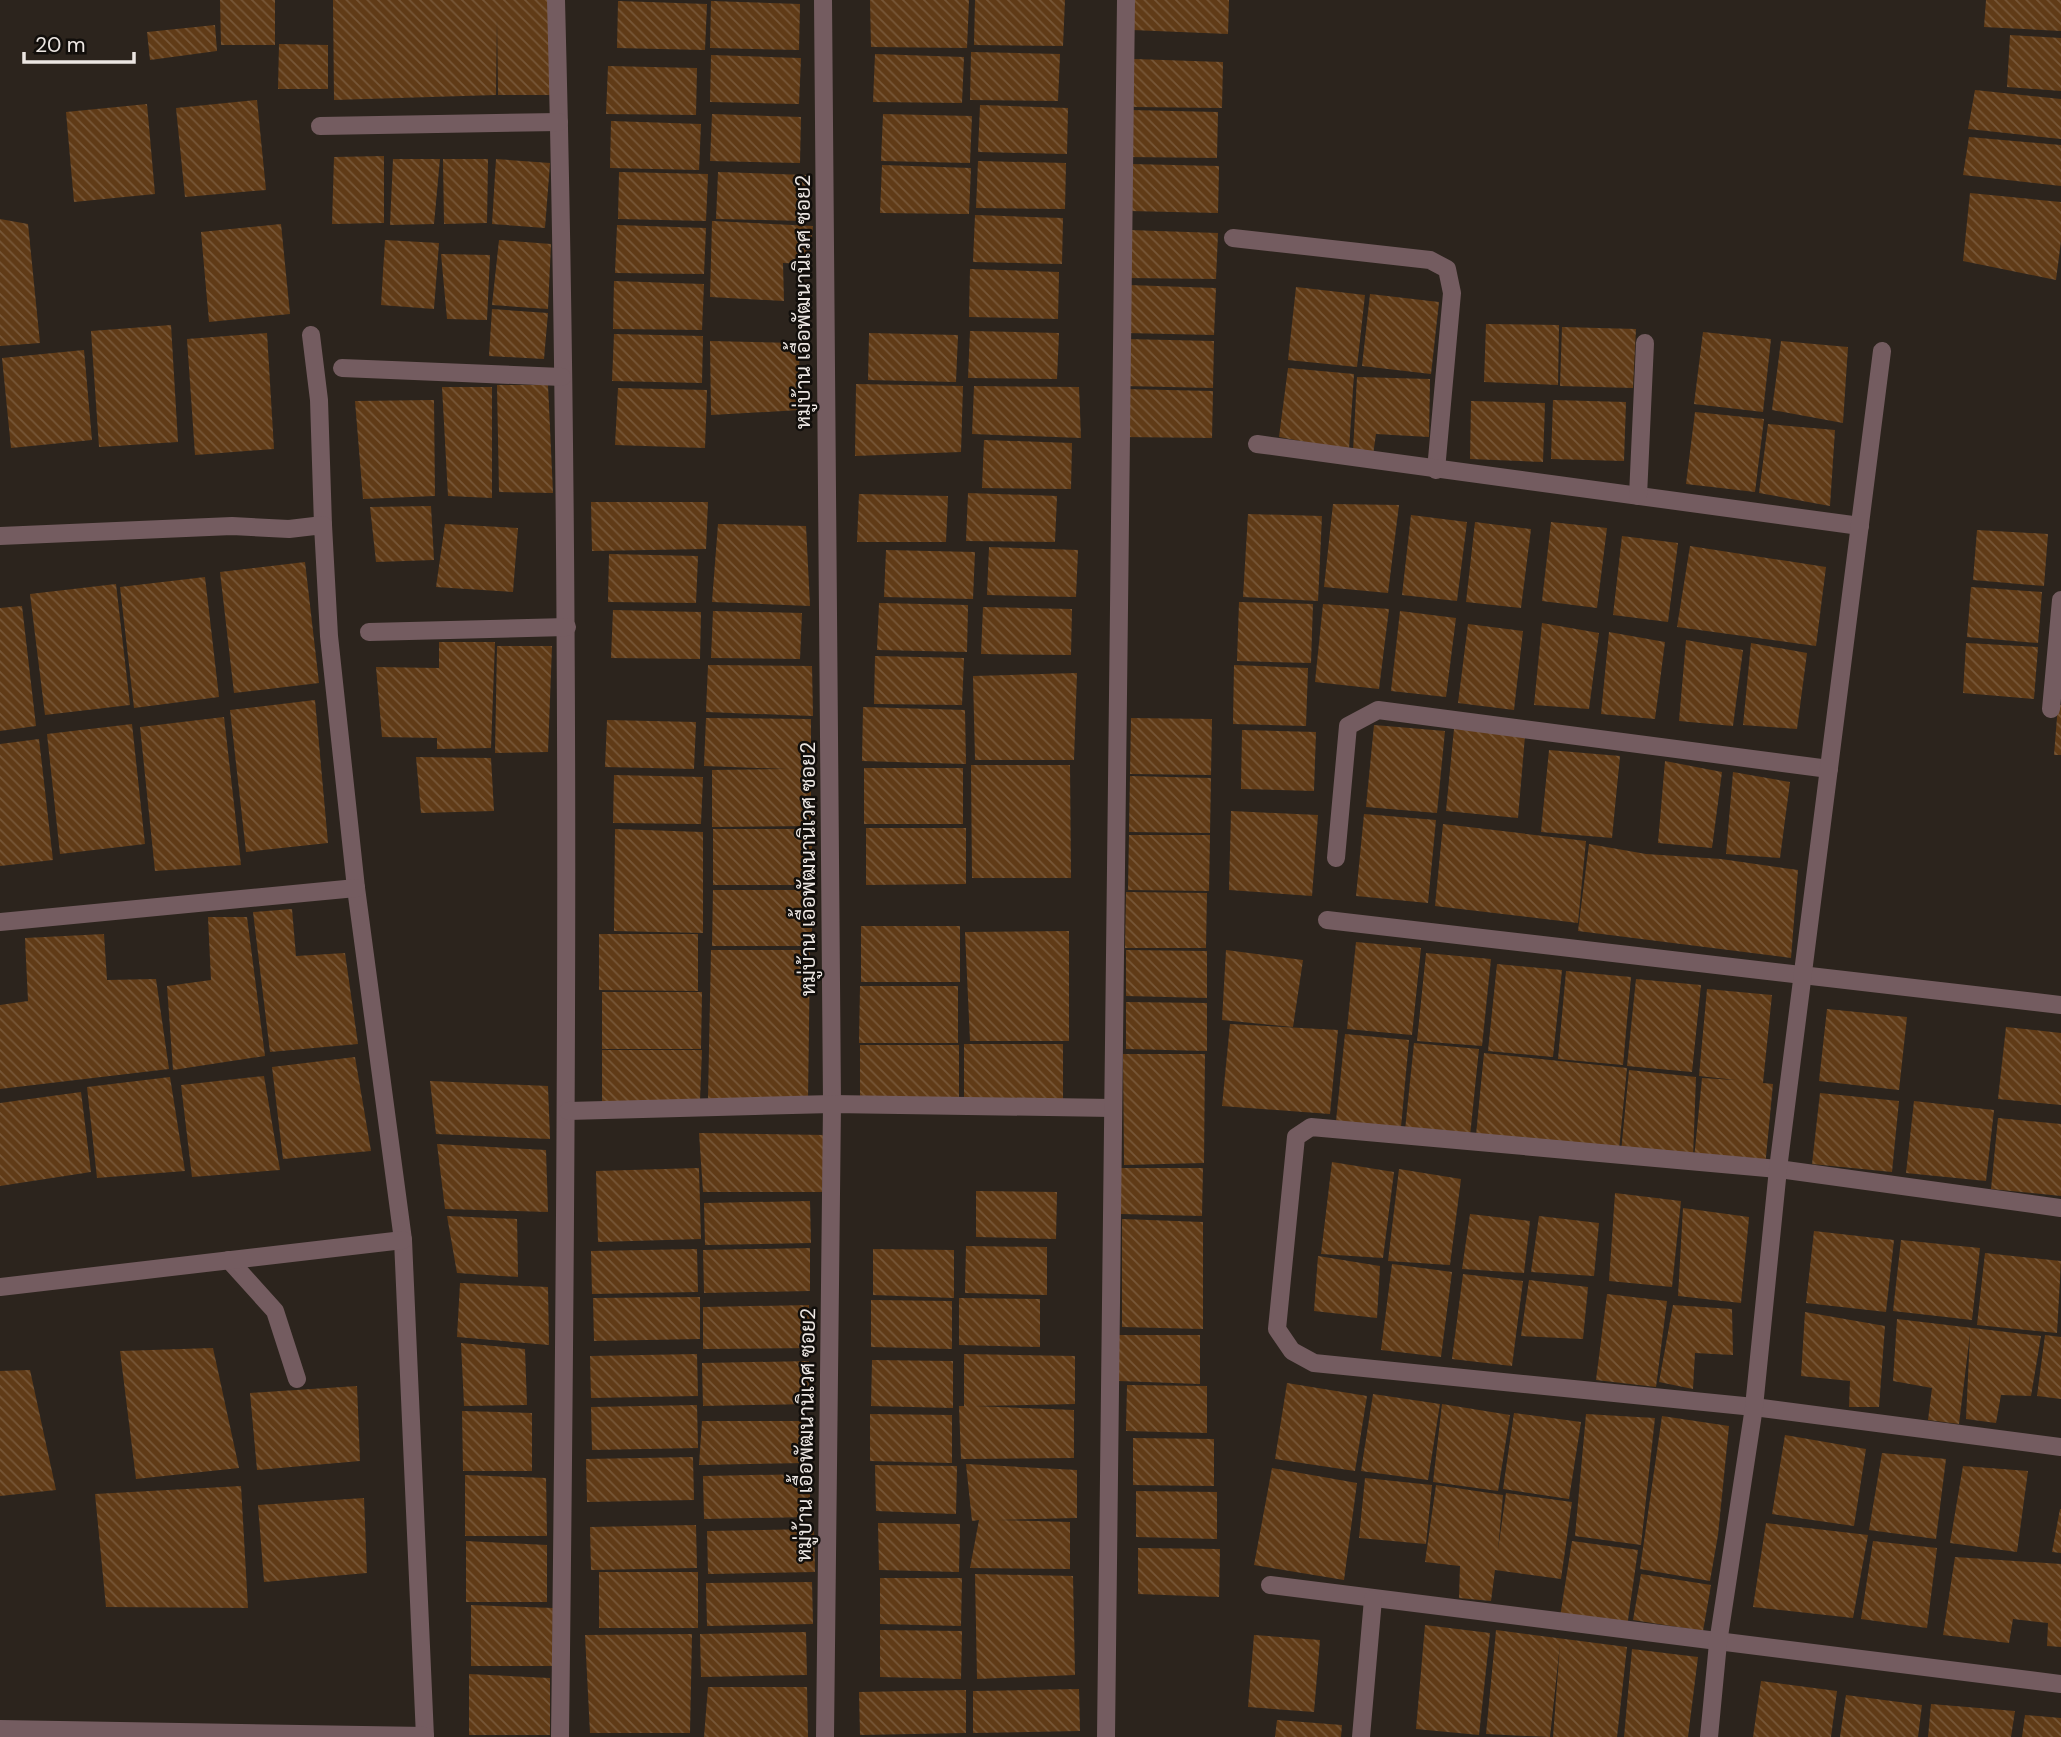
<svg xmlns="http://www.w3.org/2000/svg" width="2061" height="1737" font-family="'DM Sans',Sarabun,sans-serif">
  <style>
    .building { fill: url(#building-back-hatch) }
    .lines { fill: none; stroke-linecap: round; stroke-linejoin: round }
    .minor { stroke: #745c60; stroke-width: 18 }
    .labels { text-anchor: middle; stroke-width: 5; stroke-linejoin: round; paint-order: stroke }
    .street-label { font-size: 21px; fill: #ece6e2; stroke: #110e0b }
  </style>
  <defs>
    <pattern id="building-back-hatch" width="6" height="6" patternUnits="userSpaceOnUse" patternTransform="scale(1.75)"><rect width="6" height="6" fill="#603b17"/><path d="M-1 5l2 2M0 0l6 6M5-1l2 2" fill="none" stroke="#775738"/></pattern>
  </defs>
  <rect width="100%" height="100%" fill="#2c241d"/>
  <g class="building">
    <polygon points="220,0 275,0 275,45 221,45"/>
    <polygon points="333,0 553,0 552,95 498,95 497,19 496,95 334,100"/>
    <polygon points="870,0 969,0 967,48 871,47"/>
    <polygon points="975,0 1065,0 1063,46 974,45"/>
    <polygon points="1133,0 1229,0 1228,34 1132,30"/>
    <polygon points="1986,0 2061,0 2061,31 1984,27"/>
    <polygon points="618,1 707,4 705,50 617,48"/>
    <polygon points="711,1 800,4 799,50 710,48"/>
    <polygon points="215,25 217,51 150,60 147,32"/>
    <polygon points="2010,35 2061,38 2061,91 2007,87"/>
    <polygon points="279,44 328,45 328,89 278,89"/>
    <polygon points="971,52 1060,54 1058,101 970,100"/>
    <polygon points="875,54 964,57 962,103 873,102"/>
    <polygon points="711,55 801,58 799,104 710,102"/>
    <polygon points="1134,59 1223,62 1222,108 1133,107"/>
    <polygon points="608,66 697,68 696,115 606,114"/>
    <polygon points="1975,90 2061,99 2061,139 1968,129"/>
    <polygon points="257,100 266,190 185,197 176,108"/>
    <polygon points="147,104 155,194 74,202 66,112"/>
    <polygon points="980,105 1068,108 1067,154 978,152"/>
    <polygon points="1129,110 1218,112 1217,158 1127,157"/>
    <polygon points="712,114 801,117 800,163 710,161"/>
    <polygon points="883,114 972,116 970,163 881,161"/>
    <polygon points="611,121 701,124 699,170 610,168"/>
    <polygon points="1969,137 2061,145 2061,186 1963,175"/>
    <polygon points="384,156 384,223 332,224 334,157"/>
    <polygon points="393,159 440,159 434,224 390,225"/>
    <polygon points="443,159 488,159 487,223 444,224"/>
    <polygon points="496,159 550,163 545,228 492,224"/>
    <polygon points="978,161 1066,163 1065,209 976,208"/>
    <polygon points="1130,164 1219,166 1218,213 1129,211"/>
    <polygon points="882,165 971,168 969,214 880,213"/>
    <polygon points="619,172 708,174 706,221 618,219"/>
    <polygon points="718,172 807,175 805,221 716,219"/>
    <polygon points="1970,193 2061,202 2061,241 2056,280 1963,261"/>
    <polygon points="975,215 1063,218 1062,264 973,262"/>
    <polygon points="0,219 28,224 40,343 0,346"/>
    <polygon points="712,221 813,226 809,264 783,263 784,301 710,297"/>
    <polygon points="281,224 290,314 209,322 201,232"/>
    <polygon points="617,225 706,228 704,274 615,273"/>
    <polygon points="1129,230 1218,233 1216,279 1128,278"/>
    <polygon points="385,240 439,243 434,309 381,305"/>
    <polygon points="499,240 551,244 548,309 492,305"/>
    <polygon points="441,254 490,255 487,320 447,319"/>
    <polygon points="970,269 1059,272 1058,319 969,317"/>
    <polygon points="614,281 704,284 702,330 613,329"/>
    <polygon points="1128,285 1216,288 1214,335 1126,333"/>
    <polygon points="1296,287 1365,295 1357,367 1288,360"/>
    <polygon points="1370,294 1439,302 1431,374 1362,366"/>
    <polygon points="492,309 548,313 544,359 489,356"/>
    <polygon points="1486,324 1559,325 1558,385 1484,382"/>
    <polygon points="171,325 178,442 99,447 91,331"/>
    <polygon points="1562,327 1636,329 1633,388 1560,386"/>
    <polygon points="970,331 1059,333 1057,379 968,378"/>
    <polygon points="1703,332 1771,339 1763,412 1694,404"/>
    <polygon points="267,333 274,449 195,455 187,339"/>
    <polygon points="869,333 958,335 956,382 868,380"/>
    <polygon points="614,334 703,336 702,383 612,381"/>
    <polygon points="1125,339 1214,341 1213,388 1124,386"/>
    <polygon points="710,341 799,343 800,410 711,415"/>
    <polygon points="1781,341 1848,347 1843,423 1772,410"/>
    <polygon points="84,350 92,440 11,448 2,358"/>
    <polygon points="1288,368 1354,374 1349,450 1279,437"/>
    <polygon points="1357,377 1430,379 1429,437 1376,434 1373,455 1353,451"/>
    <polygon points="856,384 963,386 961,452 855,456"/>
    <polygon points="497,385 548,385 553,493 499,492"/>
    <polygon points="974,386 1079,387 1081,438 972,434"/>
    <polygon points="442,387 492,387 492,498 448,496"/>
    <polygon points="618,388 707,390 705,448 615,445"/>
    <polygon points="1124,389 1213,391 1212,438 1122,437"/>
    <polygon points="434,400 435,496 363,499 355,401"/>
    <polygon points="1553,400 1626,402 1624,461 1551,459"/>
    <polygon points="1471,401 1545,403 1543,462 1470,459"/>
    <polygon points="1695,412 1764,419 1755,492 1686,484"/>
    <polygon points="1768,424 1835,430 1830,506 1759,493"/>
    <polygon points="984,440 1072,443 1071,489 982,488"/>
    <polygon points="968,493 1057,496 1055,542 966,541"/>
    <polygon points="859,494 948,496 946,542 857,542"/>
    <polygon points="591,502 708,502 706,549 592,551"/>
    <polygon points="1333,504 1399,505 1388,593 1324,587"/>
    <polygon points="431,506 434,560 376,562 370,507"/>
    <polygon points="1248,514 1322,516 1318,601 1243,597"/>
    <polygon points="1411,515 1467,522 1457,601 1402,595"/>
    <polygon points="1475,522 1531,529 1521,608 1466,602"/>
    <polygon points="1551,522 1607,528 1597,608 1542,601"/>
    <polygon points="445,524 518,528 513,592 436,587"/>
    <polygon points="718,524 806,526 810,606 712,602"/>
    <polygon points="1977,530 2048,534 2044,586 1973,580"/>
    <polygon points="1622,536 1678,543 1668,622 1613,615"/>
    <polygon points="1690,546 1826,567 1816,646 1677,627"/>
    <polygon points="989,547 1078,550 1076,597 987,595"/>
    <polygon points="886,550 975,552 973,599 884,597"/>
    <polygon points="609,554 698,556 696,603 608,602"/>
    <polygon points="305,562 319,683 234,693 220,572"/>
    <polygon points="205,577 219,697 134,708 120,587"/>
    <polygon points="116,584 130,705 45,715 30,594"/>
    <polygon points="1971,587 2042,592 2038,643 1967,637"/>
    <polygon points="1239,602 1313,604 1311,663 1237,661"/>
    <polygon points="879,603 968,605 967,652 877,650"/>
    <polygon points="1323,604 1389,609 1379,689 1315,682"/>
    <polygon points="22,606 36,726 0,731 0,608"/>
    <polygon points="983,607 1072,609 1071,655 981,654"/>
    <polygon points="613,610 701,612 700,659 611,658"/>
    <polygon points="713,611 802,613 800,659 711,658"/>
    <polygon points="1400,611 1456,618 1446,697 1391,691"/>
    <polygon points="1542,623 1599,633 1589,709 1534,705"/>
    <polygon points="1468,624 1523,631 1514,710 1458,703"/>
    <polygon points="1609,632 1665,642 1655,719 1601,714"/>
    <polygon points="1686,640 1743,650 1733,726 1679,721"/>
    <polygon points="439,642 495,642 491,748 437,749 437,738 382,737 376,667 439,668"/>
    <polygon points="1751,643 1807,653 1797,729 1743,725"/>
    <polygon points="1966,643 2038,647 2034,699 1963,693"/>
    <polygon points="497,646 552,646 548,752 495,753"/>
    <polygon points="875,656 964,658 962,705 874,704"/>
    <polygon points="708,665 812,666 813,716 706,712"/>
    <polygon points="1234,665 1308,668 1306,726 1233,724"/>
    <polygon points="1077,673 1074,760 975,760 973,676"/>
    <polygon points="315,700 328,843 246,852 230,710"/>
    <polygon points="2058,705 2061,705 2061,755 2054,755"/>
    <polygon points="863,707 965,710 966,764 862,761"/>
    <polygon points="224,717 241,865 155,871 140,727"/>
    <polygon points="706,718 811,719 811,826 712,827 712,770 787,769 704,766"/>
    <polygon points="1131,718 1212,719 1211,775 1130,774"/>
    <polygon points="607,720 696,722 694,769 605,767"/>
    <polygon points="132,724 145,844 60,854 47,734"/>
    <polygon points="1374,725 1445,731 1437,813 1366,807"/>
    <polygon points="1454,729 1525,736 1518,818 1446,811"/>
    <polygon points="1242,730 1316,732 1314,791 1241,789"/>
    <polygon points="39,739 53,860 0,866 0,744"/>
    <polygon points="1549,750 1620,756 1612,838 1541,832"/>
    <polygon points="416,757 491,758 494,811 421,813"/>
    <polygon points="1665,761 1722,772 1712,848 1658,843"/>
    <polygon points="971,765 1070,765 1071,878 972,878"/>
    <rect x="864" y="768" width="99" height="56"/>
    <polygon points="1733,772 1790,782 1780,858 1726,854"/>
    <polygon points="614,775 703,777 701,824 613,823"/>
    <polygon points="1130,776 1211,778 1210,833 1129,832"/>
    <polygon points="1231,811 1318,815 1312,896 1229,890"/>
    <polygon points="1364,814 1436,820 1428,903 1356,896"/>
    <polygon points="1443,824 1586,841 1578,923 1435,906"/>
    <polygon points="866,828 966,828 966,884 866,885"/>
    <polygon points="615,829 703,832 703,933 614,931"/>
    <rect x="713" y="829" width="99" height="56"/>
    <polygon points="1129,835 1210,835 1209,891 1128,890"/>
    <polygon points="1589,844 1646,854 1721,859 1798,870 1791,958 1578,931"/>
    <polygon points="713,890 812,890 812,946 712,946"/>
    <polygon points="1126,892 1207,893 1206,948 1125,948"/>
    <polygon points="292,909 296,956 345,953 358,1044 270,1052 253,912"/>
    <polygon points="208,917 247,917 265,1056 173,1070 167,986 211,980"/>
    <rect x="861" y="926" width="99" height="56"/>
    <polygon points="1069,931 1069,1041 970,1041 965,932"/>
    <polygon points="104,934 107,980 156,979 169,1069 0,1089 0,1005 28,1001 25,938"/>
    <polygon points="599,934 698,934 698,991 599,990"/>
    <polygon points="1356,942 1421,948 1412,1035 1347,1029"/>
    <polygon points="711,950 810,950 808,1100 708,1099"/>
    <polygon points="1126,950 1207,951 1207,998 1126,996"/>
    <polygon points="1226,950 1303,960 1293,1027 1222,1020"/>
    <polygon points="1426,953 1491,959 1482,1046 1417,1041"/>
    <polygon points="1497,964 1562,970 1553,1057 1488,1051"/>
    <polygon points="1566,971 1631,977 1623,1065 1558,1059"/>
    <polygon points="1636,979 1701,985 1692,1072 1627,1066"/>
    <polygon points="860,986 958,986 958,1043 859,1043"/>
    <polygon points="1707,989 1772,995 1763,1083 1773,1084 1765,1167 1694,1159 1702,1078 1736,1080 1699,1076"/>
    <polygon points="602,992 702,992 701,1049 602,1049"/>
    <polygon points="1126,1002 1207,1003 1207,1051 1126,1049"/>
    <polygon points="1827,1009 1907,1017 1899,1090 1819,1081"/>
    <polygon points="1230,1024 1338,1030 1330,1114 1222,1106"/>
    <polygon points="2006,1027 2061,1033 2061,1105 1998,1099"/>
    <polygon points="1345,1034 1409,1040 1401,1127 1336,1121"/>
    <polygon points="1414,1043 1479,1049 1470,1136 1405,1130"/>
    <polygon points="964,1044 1063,1044 1063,1101 964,1100"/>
    <rect x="860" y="1045" width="99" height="56"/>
    <polygon points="602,1050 702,1050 700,1101 602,1102"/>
    <polygon points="1484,1053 1627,1068 1619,1150 1476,1135"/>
    <polygon points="1123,1054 1205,1054 1204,1163 1124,1165"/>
    <polygon points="355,1057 371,1151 283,1159 272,1067"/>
    <polygon points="1629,1070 1696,1077 1693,1158 1621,1152"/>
    <polygon points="264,1076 280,1170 192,1177 181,1085"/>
    <polygon points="170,1077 185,1171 97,1178 87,1087"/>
    <polygon points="430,1081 548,1086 550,1139 436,1134"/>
    <polygon points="81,1092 91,1172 0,1186 0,1103"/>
    <polygon points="1820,1093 1899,1101 1892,1172 1812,1164"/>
    <polygon points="1914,1101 1994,1110 1986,1181 1906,1173"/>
    <polygon points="1998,1118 2061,1124 2061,1196 1991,1189"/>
    <polygon points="699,1133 825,1135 822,1192 703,1192"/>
    <polygon points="437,1144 546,1150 548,1212 445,1209"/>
    <polygon points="1332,1162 1394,1172 1383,1258 1321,1254"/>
    <polygon points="699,1168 701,1239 598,1242 596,1171"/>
    <polygon points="1121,1168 1203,1168 1202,1216 1121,1214"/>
    <polygon points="1399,1169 1461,1179 1450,1265 1388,1261"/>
    <polygon points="976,1191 1057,1192 1056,1239 976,1237"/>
    <polygon points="1615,1193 1681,1201 1672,1287 1609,1281"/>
    <polygon points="810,1201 811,1243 705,1245 704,1203"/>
    <polygon points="1683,1208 1749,1217 1741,1303 1678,1296"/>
    <polygon points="1470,1214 1530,1221 1524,1273 1462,1269"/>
    <polygon points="447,1216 517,1219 518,1277 457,1273"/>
    <polygon points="1539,1216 1599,1223 1594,1276 1531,1272"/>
    <polygon points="1122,1219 1203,1222 1203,1329 1122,1327"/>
    <polygon points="1814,1231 1894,1240 1886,1312 1806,1303"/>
    <polygon points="1901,1240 1980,1248 1972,1320 1893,1311"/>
    <polygon points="966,1246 1047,1247 1047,1295 965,1293"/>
    <polygon points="810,1248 810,1291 704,1293 703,1250"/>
    <polygon points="697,1249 698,1292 592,1294 591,1251"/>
    <polygon points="873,1249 954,1250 954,1298 873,1295"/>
    <polygon points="1985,1253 2061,1261 2057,1333 1977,1325"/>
    <polygon points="1318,1256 1380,1266 1377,1318 1314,1311"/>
    <polygon points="1392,1264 1452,1272 1441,1357 1381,1350"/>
    <polygon points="1463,1274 1523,1281 1512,1366 1452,1359"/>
    <polygon points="1529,1280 1588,1287 1583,1339 1521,1336"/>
    <polygon points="460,1283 548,1287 549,1345 457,1337"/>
    <polygon points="1607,1294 1667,1301 1656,1387 1596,1380"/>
    <polygon points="700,1297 700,1339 594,1341 593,1298"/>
    <polygon points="959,1298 1040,1299 1040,1347 959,1345"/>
    <polygon points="871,1300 952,1301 952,1349 871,1347"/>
    <polygon points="809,1305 810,1348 703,1349 703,1307"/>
    <polygon points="1673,1305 1732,1309 1733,1355 1695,1353 1693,1389 1659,1382"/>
    <polygon points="1805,1312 1885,1326 1879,1407 1849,1407 1850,1381 1801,1376"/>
    <polygon points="1897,1319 2041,1336 2031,1396 2001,1395 1996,1423 1966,1419 1970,1334 1959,1424 1928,1420 1932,1388 1893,1381"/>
    <polygon points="1119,1335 1200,1335 1200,1384 1119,1381"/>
    <polygon points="2045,1335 2061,1337 2061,1399 2037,1396"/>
    <polygon points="461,1343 525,1349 527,1405 464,1406"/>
    <polygon points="213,1348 239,1468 136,1479 120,1351"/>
    <polygon points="697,1354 698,1396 591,1398 590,1356"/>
    <polygon points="964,1354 1075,1356 1075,1404 975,1406 1074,1410 1074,1458 961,1459 959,1406 964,1406"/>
    <polygon points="872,1360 953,1361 953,1408 871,1406"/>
    <polygon points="809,1361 809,1404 703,1406 702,1363"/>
    <polygon points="30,1370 56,1490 0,1496 0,1371"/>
    <polygon points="1287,1383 1367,1396 1355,1471 1275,1459"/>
    <polygon points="1127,1385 1207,1386 1207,1433 1126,1431"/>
    <polygon points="357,1386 360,1461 257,1470 250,1393"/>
    <polygon points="1373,1394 1440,1404 1428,1480 1361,1471"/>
    <polygon points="1442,1404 1510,1415 1498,1491 1433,1482"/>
    <polygon points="697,1405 698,1448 592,1450 591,1407"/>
    <polygon points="462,1411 532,1413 532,1471 463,1471"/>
    <polygon points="1514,1413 1581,1422 1569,1499 1503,1489"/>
    <polygon points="870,1414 952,1415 952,1463 870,1461"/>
    <polygon points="1586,1414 1655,1418 1641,1545 1575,1536"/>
    <polygon points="1662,1416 1729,1426 1718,1535 1710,1581 1640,1569"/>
    <polygon points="702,1421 805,1421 806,1463 699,1465"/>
    <polygon points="1785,1435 1866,1449 1854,1526 1772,1514"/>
    <polygon points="1133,1438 1214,1439 1214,1486 1133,1485"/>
    <polygon points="1882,1453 1946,1459 1936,1539 1869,1530"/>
    <polygon points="693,1457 694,1500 587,1502 586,1459"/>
    <polygon points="966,1464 1077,1470 1077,1518 998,1520 1070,1522 1070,1569 970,1568 979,1520 972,1521"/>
    <polygon points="875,1465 957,1466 956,1514 876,1511"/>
    <polygon points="1963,1466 2028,1471 2017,1552 1950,1543"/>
    <polygon points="1272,1468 1357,1483 1344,1580 1254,1565"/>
    <polygon points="810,1474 810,1517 704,1519 703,1476"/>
    <polygon points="465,1475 546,1478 547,1536 465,1536"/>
    <polygon points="1365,1478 1432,1485 1426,1544 1359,1538"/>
    <polygon points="1436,1485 1503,1495 1498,1550 1506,1493 1572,1502 1561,1579 1495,1570 1491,1601 1459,1598 1460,1566 1425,1562"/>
    <polygon points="241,1486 248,1608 106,1607 95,1494"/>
    <polygon points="1136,1491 1217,1492 1217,1539 1136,1537"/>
    <polygon points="364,1498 367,1573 264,1582 258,1505"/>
    <polygon points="2060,1509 2061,1509 2061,1553 2052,1552"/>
    <polygon points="878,1523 960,1524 959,1572 879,1570"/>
    <polygon points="1766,1523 1868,1535 1853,1618 1753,1607"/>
    <polygon points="696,1525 697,1568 591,1570 590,1527"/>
    <polygon points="814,1529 815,1572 708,1574 707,1531"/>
    <polygon points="466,1541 547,1545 547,1602 466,1602"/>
    <polygon points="1572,1541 1638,1550 1627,1627 1560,1617"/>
    <polygon points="1873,1541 1937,1548 1927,1628 1861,1619"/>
    <polygon points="1138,1548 1220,1549 1219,1597 1138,1594"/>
    <polygon points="1955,1557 2061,1564 2061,1647 2047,1646 2048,1623 2013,1619 2009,1643 1943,1635"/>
    <rect x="599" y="1572" width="99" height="56"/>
    <polygon points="975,1574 1073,1576 1075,1675 977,1679"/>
    <polygon points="1641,1574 1711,1585 1703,1631 1633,1620"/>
    <polygon points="880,1578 962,1578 961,1626 880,1624"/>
    <polygon points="812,1582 813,1624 707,1626 706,1583"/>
    <polygon points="471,1605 553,1608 552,1666 471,1666"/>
    <polygon points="1425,1625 1490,1633 1479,1735 1416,1729"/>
    <polygon points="880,1630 962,1631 961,1679 880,1677"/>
    <polygon points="1496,1630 1627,1647 1617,1737 1553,1737 1560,1644 1550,1737 1486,1734"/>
    <polygon points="806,1632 807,1675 701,1677 700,1634"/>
    <polygon points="692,1634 690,1733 590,1733 585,1635"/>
    <polygon points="1254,1635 1320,1640 1314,1712 1248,1707"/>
    <polygon points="1632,1649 1698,1657 1688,1737 1624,1737"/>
    <polygon points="469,1674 550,1678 550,1735 469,1735"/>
    <polygon points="1761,1681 1837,1691 1831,1737 1753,1737"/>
    <polygon points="708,1687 807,1687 808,1737 704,1737"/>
    <polygon points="1079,1689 1080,1731 973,1733 973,1691"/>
    <polygon points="966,1690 966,1733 860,1735 859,1692"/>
    <polygon points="1846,1695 1922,1705 1918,1737 1840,1737"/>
    <polygon points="1931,1704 2015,1711 2011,1737 1928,1737"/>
    <polygon points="2025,1715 2061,1718 2061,1737 2022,1737"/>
    <polygon points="1277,1720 1342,1725 1341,1737 1275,1737"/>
  </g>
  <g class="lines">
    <g class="minor">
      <path d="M556,0C571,579 567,1158 560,1737"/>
      <polyline points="823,0 832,1104 825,1737"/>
      <polyline points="320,126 559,122"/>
      <polyline points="1233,238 1430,260 1447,269 1452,293 1436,470"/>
      <polyline points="311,335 319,400 323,525"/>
      <polyline points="342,368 562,377"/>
      <polyline points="1257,444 1860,526"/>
      <polyline points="1638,496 1645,343"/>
      <polyline points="0,536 232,526 289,529 323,525 329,636 356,888 403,1240 425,1737"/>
      <polyline points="369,632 567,627"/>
      <polyline points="2051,709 2061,600"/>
      <polyline points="1336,858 1348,726 1378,710 1829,769"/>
      <polyline points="1327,920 2061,1005"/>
      <polyline points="0,922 356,888"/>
      <polyline points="568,1111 832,1104 1113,1108"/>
      <polyline points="2061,1208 1778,1169 1311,1127 1296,1137 1277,1329 1292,1351 1314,1363 1754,1407 2061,1447"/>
      <polyline points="229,1260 275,1311 297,1379"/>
      <polyline points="0,1287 403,1240"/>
      <polyline points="1270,1585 2061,1684"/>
      <polyline points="0,1729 425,1736"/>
      <polyline points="1106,1737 1126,0"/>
      <polyline points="1361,1737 1373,1599"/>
      <polyline points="1709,1737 1718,1643 1754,1407 1778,1169 1882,351"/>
    </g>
  </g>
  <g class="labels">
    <g class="street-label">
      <text transform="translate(803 302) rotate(-90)" y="7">หมู่บ้าน เอื้อพัฒนานิเวศ ซอย2</text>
      <text transform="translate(808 869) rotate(-90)" y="7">หมู่บ้าน เอื้อพัฒนานิเวศ ซอย2</text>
      <text transform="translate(806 1435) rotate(-89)" y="7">หมู่บ้าน เอื้อพัฒนานิเวศ ซอย2</text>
    </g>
  </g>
  <path d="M24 52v10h110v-10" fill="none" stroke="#ece6e2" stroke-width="3.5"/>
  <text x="35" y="52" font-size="21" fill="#ece6e2" stroke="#110e0b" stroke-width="5" paint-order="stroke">20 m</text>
</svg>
